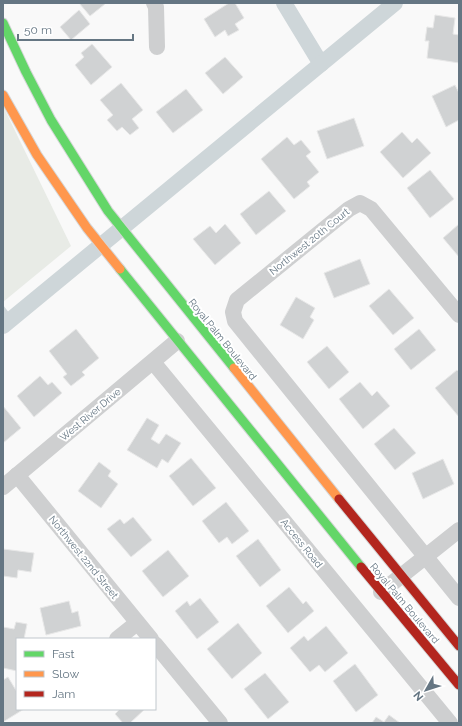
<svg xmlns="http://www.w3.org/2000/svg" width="462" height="726" font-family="Raleway,sans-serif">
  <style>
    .green { fill: #e8ebe6 }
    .water { fill: #ced6d9 }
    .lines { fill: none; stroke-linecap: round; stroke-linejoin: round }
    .canal { stroke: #ced6d9; stroke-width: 16 }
    .building { fill: #d0d2d3; stroke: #e8e8e8 }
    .fast-casing { stroke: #d5d6d7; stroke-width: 11 }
    .slow-casing { stroke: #d5d6d7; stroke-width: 11 }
    .jam-casing { stroke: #d5d6d7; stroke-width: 11 }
    .street { stroke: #cecfd0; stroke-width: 16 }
    .fast { stroke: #63d668; stroke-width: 9 }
    .slow { stroke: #ff974d; stroke-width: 9 }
    .jam { stroke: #b3261e; stroke-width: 9 }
    .labels { text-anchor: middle; stroke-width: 4; stroke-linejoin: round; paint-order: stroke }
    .street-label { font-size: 10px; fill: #657683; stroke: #fff }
  </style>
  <rect width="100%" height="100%" fill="#f9f9f9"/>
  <polygon class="green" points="3,106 71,246 3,302"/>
  <polygon class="water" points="3,305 13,318 3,326"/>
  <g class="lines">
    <g class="canal">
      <polyline points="284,3 321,64"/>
      <polyline points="3,326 395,3"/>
    </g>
  </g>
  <g class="building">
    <polygon points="79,3 105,3 105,4 90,16"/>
    <polygon points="229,3 235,3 244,18 235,24 239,30 228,36 225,30 215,37 204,19"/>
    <polygon points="79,10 90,24 71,40 60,27"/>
    <polygon points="435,15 455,18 453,34 459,35 459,63 427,58 429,41 425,41 427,27 433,28"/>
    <polygon points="92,44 112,67 91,85 75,65 84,57 81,53"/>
    <polygon points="225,57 243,77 223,94 205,73"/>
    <polygon points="121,83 143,110 132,119 139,128 130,135 122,127 117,131 107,120 113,115 100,100"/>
    <polygon points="455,85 459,93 459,120 446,127 432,96"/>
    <polygon points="186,89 203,110 173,133 156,112"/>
    <polygon points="354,118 364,146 327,159 317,131"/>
    <polygon points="402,132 412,143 417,138 431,153 403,178 380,152"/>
    <polygon points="287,137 294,145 301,140 311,152 306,156 319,172 307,182 310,186 294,199 261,159"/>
    <polygon points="430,170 454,199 430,218 407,188"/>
    <polygon points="269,191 286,211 256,235 240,214"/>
    <polygon points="225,224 241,243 215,265 193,239 210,226 216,233"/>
    <polygon points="459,224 459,257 443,238"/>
    <polygon points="360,259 370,284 334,298 324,273"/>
    <polygon points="389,289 414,318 393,335 369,306"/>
    <polygon points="296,297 315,308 310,317 314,320 303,339 280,325"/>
    <polygon points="76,329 99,358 82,372 85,375 71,386 63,377 67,374 49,351"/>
    <polygon points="419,329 436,350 411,370 394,349"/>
    <polygon points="327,346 349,372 329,389 307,362"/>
    <polygon points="457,370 459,372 459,417 435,388"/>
    <polygon points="40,376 48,385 52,382 62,393 34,417 17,396"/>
    <polygon points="360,382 372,396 377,391 390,406 363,429 339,399"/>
    <polygon points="3,406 21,428 3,443"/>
    <polygon points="147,418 159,425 151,439 159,444 166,434 181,443 168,463 162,459 157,468 127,450"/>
    <polygon points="394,428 416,453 395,470 374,444"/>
    <polygon points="191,458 216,488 193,506 169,476"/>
    <polygon points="443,459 454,484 423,499 412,473"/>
    <polygon points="99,462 111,471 108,476 118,484 101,508 78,491"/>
    <polygon points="226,502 249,531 232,544 227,537 219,543 202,521"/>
    <polygon points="133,517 152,540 131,557 107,529 120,519 124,524"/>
    <polygon points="258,539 281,570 260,587 236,556"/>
    <polygon points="3,549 34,553 31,572 18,570 17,578 3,576"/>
    <polygon points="168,550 189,576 163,597 142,571"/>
    <polygon points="289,587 303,604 306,601 314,611 288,633 266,606"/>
    <polygon points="200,598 219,622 197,639 175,611 187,601 190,606"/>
    <polygon points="69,601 72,613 78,611 81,626 46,635 40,608"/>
    <polygon points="16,622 27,624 24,639 17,639 17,671 3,668 3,627 14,629"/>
    <polygon points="238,623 262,653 232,679 207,649"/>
    <polygon points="326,626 348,653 325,672 319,665 310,672 290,648 304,636 308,641"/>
    <polygon points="355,664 378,695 356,712 333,681"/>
    <polygon points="265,673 289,702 268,719 244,689"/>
    <polygon points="8,677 17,692 17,709 24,709 3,722 3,680"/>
    <polygon points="120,709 145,709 130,723 123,723 115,714"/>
    <polygon points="389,715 400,723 372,723 376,717 384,722"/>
  </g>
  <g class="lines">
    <defs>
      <g id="fast">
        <polyline points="3,23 26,72 51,120 108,211 234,368"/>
        <polyline points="120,269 361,567"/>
      </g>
      <g id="slow">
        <polyline points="3,95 37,155 87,228 120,269"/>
        <polyline points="234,368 339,499"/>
      </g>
      <g id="jam">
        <polyline points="339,499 459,646"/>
        <polyline points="361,567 459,685"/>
      </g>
    </defs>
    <use href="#fast" class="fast-casing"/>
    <use href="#slow" class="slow-casing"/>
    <use href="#jam" class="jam-casing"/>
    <g class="street">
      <polyline points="154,3 156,7 157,47"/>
      <polyline points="459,315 371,209 360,203 349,209 237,300 233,312 235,321 459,598"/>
      <polyline points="153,362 450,723"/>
      <polyline points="17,475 151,639"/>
      <polyline points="3,487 177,341"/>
      <polyline points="381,592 459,530"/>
      <polyline points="117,639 137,623"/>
      <polyline points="155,644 220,723"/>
    </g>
    <use href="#fast" class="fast"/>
    <use href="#slow" class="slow"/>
    <use href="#jam" class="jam"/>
  </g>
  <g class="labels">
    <g class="street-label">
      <text transform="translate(309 241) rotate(-39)" y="4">Northwest 20th Court</text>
      <text transform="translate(223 339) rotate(51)" y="4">Royal Palm Boulevard</text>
      <text transform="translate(90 414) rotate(-40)" y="4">West River Drive</text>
      <text transform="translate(302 543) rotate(51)" y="4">Access Road</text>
      <text transform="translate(84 557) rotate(51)" y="4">Northwest 22nd Street</text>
      <text transform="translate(405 603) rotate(50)" y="4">Royal Palm Boulevard</text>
    </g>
  </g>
  <rect width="462" height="726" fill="none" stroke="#657683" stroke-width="8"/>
  <rect x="16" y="638" width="140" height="72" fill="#ffffff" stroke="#c1c8cd"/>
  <rect x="24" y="651" width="20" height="6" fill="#63d668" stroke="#c1c8cd"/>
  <text x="52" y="658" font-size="12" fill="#657683">Fast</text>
  <rect x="24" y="671" width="20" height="6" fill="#ff974d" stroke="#c1c8cd"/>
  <text x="52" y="678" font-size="12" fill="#657683">Slow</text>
  <rect x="24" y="691" width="20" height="6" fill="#b3261e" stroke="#c1c8cd"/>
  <text x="52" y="698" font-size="12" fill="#657683">Jam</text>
  <g transform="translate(426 690) rotate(231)" stroke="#ffffff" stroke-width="3" paint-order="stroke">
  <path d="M0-3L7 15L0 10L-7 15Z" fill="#657683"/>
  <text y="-6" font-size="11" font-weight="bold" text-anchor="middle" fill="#657683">N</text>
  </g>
  <path d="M18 34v6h115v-6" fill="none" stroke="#657683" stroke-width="2"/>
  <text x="24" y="34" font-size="12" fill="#657683" stroke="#ffffff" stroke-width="3" paint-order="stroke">50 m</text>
</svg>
